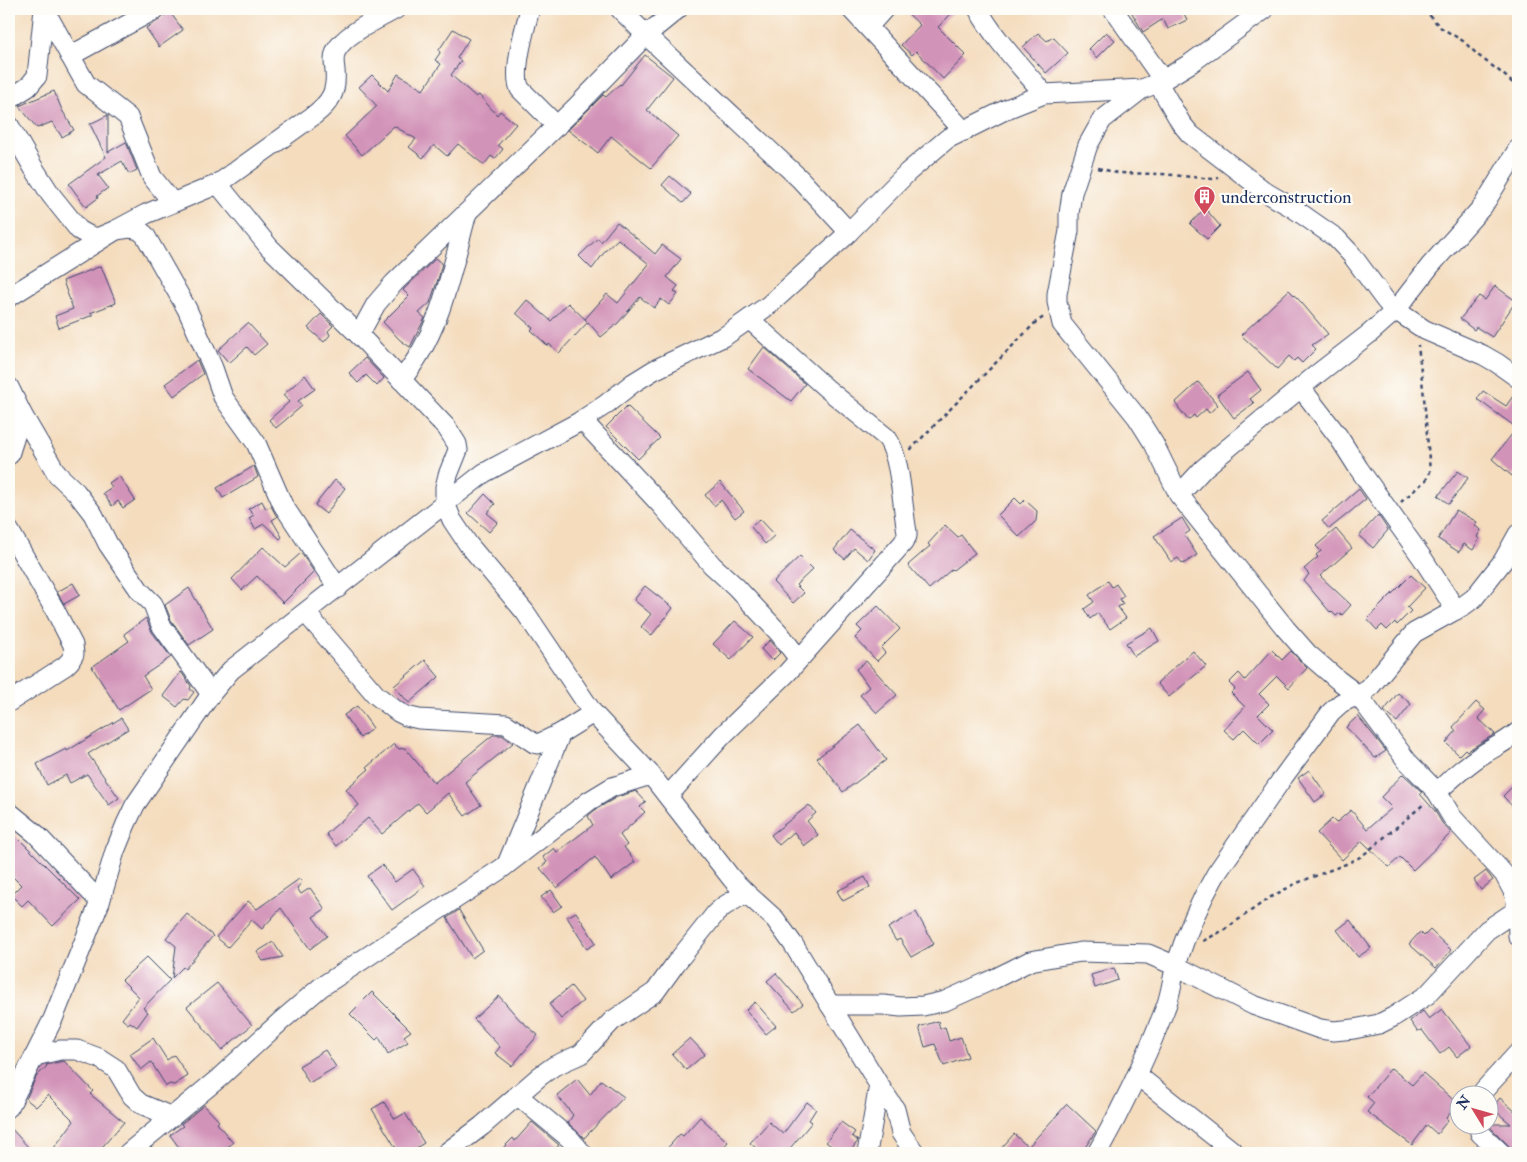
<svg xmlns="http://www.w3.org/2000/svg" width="1527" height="1162" font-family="'IM FELL Double Pica',serif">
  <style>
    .building { fill: #d293b8 }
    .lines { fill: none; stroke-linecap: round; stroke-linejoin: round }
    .minor-casing { stroke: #3c496c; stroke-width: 21 }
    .path { stroke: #3c496c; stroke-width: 2.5; stroke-dasharray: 4 4; stroke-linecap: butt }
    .minor { stroke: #fff; stroke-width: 19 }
    .labels { text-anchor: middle; stroke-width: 4.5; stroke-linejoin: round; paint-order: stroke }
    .poi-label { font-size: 18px; fill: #1b2f5e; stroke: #fdfcf7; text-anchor: start }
  </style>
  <rect width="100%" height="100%" fill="#fdfcf7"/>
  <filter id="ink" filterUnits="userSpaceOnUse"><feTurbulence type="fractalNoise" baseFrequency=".02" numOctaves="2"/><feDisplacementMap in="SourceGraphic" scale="10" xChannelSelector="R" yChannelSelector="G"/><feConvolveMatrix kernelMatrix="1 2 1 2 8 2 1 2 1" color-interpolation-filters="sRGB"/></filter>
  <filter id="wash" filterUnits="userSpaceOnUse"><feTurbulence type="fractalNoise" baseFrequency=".0096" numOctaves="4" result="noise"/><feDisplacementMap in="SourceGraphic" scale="20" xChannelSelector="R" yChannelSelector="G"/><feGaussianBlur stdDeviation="1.12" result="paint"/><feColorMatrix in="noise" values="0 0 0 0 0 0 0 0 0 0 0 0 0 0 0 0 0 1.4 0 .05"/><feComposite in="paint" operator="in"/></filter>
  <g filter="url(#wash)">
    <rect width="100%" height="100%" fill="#f4dcbd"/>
    <g id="blocks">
      <g class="building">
        <polygon points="903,9 956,9 938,27 966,55 943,79 916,51 912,55 901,45 920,25"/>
        <polygon points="1139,9 1182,9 1187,20 1168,29 1163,19 1143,32 1132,13"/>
        <polygon points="169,11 183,30 159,47 146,28 161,19"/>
        <polygon points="453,29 469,39 457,58 461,61 451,75 476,97 479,95 497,115 500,111 516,124 498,145 503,149 495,159 491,156 484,165 458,144 447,156 434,145 423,158 409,147 416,139 394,126 362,155 345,136 377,106 359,87 372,75 388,91 398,74 423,90 441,64 435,60 440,53 439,50"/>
        <polygon points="1106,32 1115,40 1097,58 1089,49"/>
        <polygon points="1038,33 1047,41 1053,37 1068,53 1046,73 1023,47"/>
        <polygon points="645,55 673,77 647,110 678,136 651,168 611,136 598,153 568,130 603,95 606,97 620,84 621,85"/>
        <polygon points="54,91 62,110 74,130 62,137 52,122 37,128 19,106"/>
        <polygon points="108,115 108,152 126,142 137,170 129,174 122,161 98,175 108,188 97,196 98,198 86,207 69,184 106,157 90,124"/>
        <polygon points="670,176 691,194 683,203 662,185"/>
        <polygon points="1205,208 1220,226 1207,239 1190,224"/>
        <polygon points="617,222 655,254 662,245 681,259 667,277 678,286 674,291 678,294 669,305 661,299 654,308 640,297 618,323 601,337 588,322 559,353 549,344 548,346 531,330 533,328 516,313 527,300 551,321 568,303 587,321 585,319 607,294 618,303 649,264 618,239 606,250 592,269 579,256 598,238 601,242"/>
        <polygon points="436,258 442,263 439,276 430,303 419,313 425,318 410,347 400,340 383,322 409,296 403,290"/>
        <polygon points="101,266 116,303 90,313 93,315 59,328 55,316 73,309 63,281"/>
        <polygon points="1495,286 1516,301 1492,337 1476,327 1474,330 1460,319 1479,296 1485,300"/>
        <polygon points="1289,290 1301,302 1328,334 1312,345 1316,349 1302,363 1297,358 1294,361 1289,356 1277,369 1241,335"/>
        <polygon points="321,314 333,326 328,331 330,335 324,342 308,328"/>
        <polygon points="248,323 267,344 254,355 247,347 229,363 218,350"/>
        <polygon points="764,347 805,384 791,401 748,369"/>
        <polygon points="365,358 384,378 377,386 366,375 358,383 349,373"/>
        <polygon points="197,360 203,374 174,396 165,384"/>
        <polygon points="1248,372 1261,390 1250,399 1254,403 1234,418 1217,395"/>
        <polygon points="305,375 315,389 298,401 302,406 276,428 269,420 289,402 283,395"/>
        <polygon points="1198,382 1218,405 1209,413 1206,409 1196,418 1194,415 1188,420 1175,403"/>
        <polygon points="1518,389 1518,467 1512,476 1492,459 1517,428 1477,399 1483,391 1506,406"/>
        <polygon points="627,406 660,438 638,459 606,427"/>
        <polygon points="254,466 258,477 223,498 217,488"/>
        <polygon points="1458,471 1468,478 1449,504 1438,496"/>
        <polygon points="119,476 135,500 123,508 118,501 112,506 103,493 112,487 109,483"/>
        <polygon points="335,480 345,488 326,514 315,505"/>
        <polygon points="720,482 744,511 735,518 721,500 714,506 705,495"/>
        <polygon points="1359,489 1366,499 1329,529 1322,521"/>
        <polygon points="485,494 495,504 487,513 498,522 489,532 468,513"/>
        <polygon points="1015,498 1021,504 1025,500 1037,511 1036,521 1019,537 998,515"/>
        <polygon points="262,501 266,509 271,506 277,517 272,520 282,537 280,539 264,524 255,529 249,518 254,515 248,509"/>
        <polygon points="1456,510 1477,522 1475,526 1481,530 1477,537 1479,539 1473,550 1464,544 1459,552 1438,539"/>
        <polygon points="1378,515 1388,530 1373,548 1359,536"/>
        <polygon points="1182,518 1190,531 1184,535 1197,555 1183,564 1178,558 1171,562 1154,536"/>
        <polygon points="760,519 775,535 765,544 751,527"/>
        <polygon points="945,525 958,537 961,535 975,553 953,570 952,569 929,589 908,565 930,546 928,544"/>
        <polygon points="1336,529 1352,548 1320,576 1351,605 1342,615 1340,613 1336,616 1331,611 1330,612 1304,581 1309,574 1304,569 1318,557 1316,555 1321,551 1316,546"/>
        <polygon points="850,530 875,550 868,560 854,548 845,559 834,550"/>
        <polygon points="263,547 285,567 301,553 314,572 283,603 257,576 242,590 232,579"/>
        <polygon points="800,556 813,569 796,585 804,593 793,603 773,582"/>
        <polygon points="1411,575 1425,588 1407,607 1411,611 1397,625 1395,622 1387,630 1382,625 1377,630 1367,619"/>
        <polygon points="1108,581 1112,587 1116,584 1124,596 1120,599 1123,604 1118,607 1126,618 1110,629 1098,613 1090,619 1084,609 1094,602 1089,595"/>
        <polygon points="73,583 80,595 64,604 57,592"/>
        <polygon points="645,586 673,608 651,636 641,627 651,614 634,600"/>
        <polygon points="189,588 213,629 189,645 171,620 165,605"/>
        <polygon points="878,606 900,629 881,648 885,653 877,661 855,638 862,631 857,626"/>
        <polygon points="146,618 152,632 171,657 143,676 151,689 119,710 92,667 129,641 124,634"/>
        <polygon points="735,621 753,637 731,660 713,644"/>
        <polygon points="1152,628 1159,641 1134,656 1126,643"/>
        <polygon points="770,640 780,653 772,661 761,649"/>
        <polygon points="1272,650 1282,660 1291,651 1307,668 1289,688 1277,676 1259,694 1269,704 1258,715 1273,730 1259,744 1244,729 1234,739 1224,730 1245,707 1231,693 1235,689 1229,683 1239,673 1245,680"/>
        <polygon points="1193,651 1206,666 1169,697 1157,683"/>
        <polygon points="425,660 439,677 409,703 394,686"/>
        <polygon points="866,661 897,695 877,713 860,695 869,687 856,669"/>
        <polygon points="181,672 191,686 190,689 194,692 188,700 184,699 177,707 163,696"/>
        <polygon points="1398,693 1411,704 1397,722 1384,711"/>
        <polygon points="1476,702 1485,710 1478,718 1495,734 1467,751 1465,749 1459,755 1446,743 1456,731 1453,727"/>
        <polygon points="357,706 373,728 360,738 344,715"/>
        <polygon points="1358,716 1386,751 1375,758 1346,727"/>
        <polygon points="121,718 128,729 88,754 119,798 109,805 87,774 70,783 66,775 47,785 37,764 66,749 67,751"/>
        <polygon points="860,725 886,760 843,792 817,758"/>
        <polygon points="493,735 502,735 513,743 465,782 481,805 465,816 448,793 426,812 418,803 382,834 368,818 336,846 326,834 359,805 346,789 369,769 367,767 394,744 399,749 405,748 434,783"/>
        <polygon points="1309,770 1326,794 1315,802 1298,778"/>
        <polygon points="1403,774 1422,792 1420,794 1435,811 1442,823 1451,833 1413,870 1400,857 1389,867 1362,841 1342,860 1317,833 1332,819 1336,823 1351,810 1367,829 1392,808 1381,797"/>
        <polygon points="1518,781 1518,799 1512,806 1503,796"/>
        <polygon points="636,791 646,802 640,807 645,812 620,835 627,845 624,847 635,862 611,880 595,857 557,888 540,868 547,862 543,857 554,848 557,852 593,825 588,816 595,810 617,797"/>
        <polygon points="809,805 816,813 807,821 818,835 804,846 794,832 779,845 771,835"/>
        <polygon points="9,829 80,900 53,926 28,900 22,906 11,895 21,885 9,873"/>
        <polygon points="382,865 395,882 413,869 425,886 392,910 367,876"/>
        <polygon points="1486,871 1493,880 1481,890 1474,880"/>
        <polygon points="865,877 870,887 843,901 837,891"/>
        <polygon points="299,879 302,882 297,888 301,894 310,888 325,909 313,917 327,936 310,949 281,908 262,929 252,920 228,947 216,937 248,901 257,909"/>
        <polygon points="551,890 562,906 553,912 541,897"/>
        <polygon points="459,910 483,950 472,958 447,918"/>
        <polygon points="576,912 596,943 587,949 567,917"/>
        <polygon points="916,912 934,944 911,957 900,939 896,941 888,928"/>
        <polygon points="187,914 213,936 185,969 183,967 172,978 176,946 166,938"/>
        <polygon points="1350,920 1371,948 1358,957 1337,930"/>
        <polygon points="1430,930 1451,950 1436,968 1409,944 1420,932 1424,936"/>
        <polygon points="273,942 283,957 263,961 257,952"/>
        <polygon points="147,957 170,980 143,1008 148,1012 137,1027 130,1022 128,1024 122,1019 139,997 122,980"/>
        <polygon points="1114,968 1118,980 1095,988 1091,975"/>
        <polygon points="776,973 803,1004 794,1011 767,981"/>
        <polygon points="217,983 252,1025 222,1050 187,1007"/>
        <polygon points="571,986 583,1001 561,1019 549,1004"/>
        <polygon points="372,992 411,1031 404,1036 408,1042 388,1054 379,1037 376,1040 350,1014"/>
        <polygon points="499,996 519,1019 538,1035 512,1066 495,1053 500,1047 474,1019"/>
        <polygon points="755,1002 776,1026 766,1034 746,1010"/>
        <polygon points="1442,1009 1471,1046 1457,1057 1449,1047 1440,1054 1422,1030 1417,1031 1410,1021 1423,1011 1429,1019"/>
        <polygon points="938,1021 940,1029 945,1027 949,1041 961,1037 968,1057 944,1066 935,1044 925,1047 919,1027"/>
        <polygon points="153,1038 167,1060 174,1055 188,1076 174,1085 170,1084 166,1086 151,1062 141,1070 130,1054"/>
        <polygon points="690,1038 705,1054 686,1070 672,1054"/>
        <polygon points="325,1050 336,1067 309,1083 299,1066"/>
        <polygon points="64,1061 93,1091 90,1094 124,1122 97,1153 60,1153 54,1148 74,1121 48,1095 36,1107 26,1099 36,1077 47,1066 46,1065"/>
        <polygon points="1391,1068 1412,1085 1423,1073 1458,1104 1446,1118 1448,1120 1437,1134 1427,1125 1412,1145 1367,1112 1374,1103 1367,1097"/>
        <polygon points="577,1079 590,1095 601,1080 624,1097 584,1138 568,1123 573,1115 557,1095"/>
        <polygon points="1500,1098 1518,1114 1518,1153 1511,1148 1491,1128 1490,1124 1511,1124 1492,1108"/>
        <polygon points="384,1102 395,1119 405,1113 424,1143 408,1153 399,1153 372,1109"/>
        <polygon points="807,1102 816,1109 809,1120 812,1122 786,1153 762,1153 750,1143 769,1122 783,1134"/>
        <polygon points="1067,1104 1096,1131 1086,1146 1087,1147 1086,1153 997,1153 1014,1134 1028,1147"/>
        <polygon points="204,1105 219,1121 217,1123 233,1143 219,1153 183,1153 170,1135 183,1126 181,1124"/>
        <polygon points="700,1117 728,1142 718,1153 663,1153 680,1134 683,1136"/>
        <polygon points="532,1122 559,1145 552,1153 498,1153 513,1138 515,1141"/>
        <polygon points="841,1122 855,1132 852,1136 858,1141 849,1153 841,1153 826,1142"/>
        <polygon points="9,1126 28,1147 21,1153 19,1153 9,1143"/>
      </g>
    </g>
  </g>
  <g filter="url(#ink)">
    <use href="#blocks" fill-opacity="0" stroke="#3c496c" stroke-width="1"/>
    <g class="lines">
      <defs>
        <g id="minor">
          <polyline points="44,9 86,84 128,117 152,177 172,202"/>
          <path d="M530,9C525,27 512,73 520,89L557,126"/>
          <polyline points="620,9 646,35 800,179 849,232"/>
          <polyline points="851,9 964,131"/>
          <path d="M978,9C995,40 1021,66 1044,94"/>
          <polyline points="1113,9 1163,80"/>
          <polyline points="868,27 884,9"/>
          <polyline points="70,56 156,9"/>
          <polyline points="1158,83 1181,123 1190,134 1267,193 1293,208 1336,238 1351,254 1385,300 1391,307 1425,330 1483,355 1497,363 1518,378"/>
          <polyline points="1142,89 1102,120 1088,145 1072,193 1069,214 1069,231 1057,294 1057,302 1062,324 1137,417 1154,444 1179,495 1286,629 1308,654 1338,680 1358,695 1407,761 1437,792 1452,817 1504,874 1515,895 1517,910 1518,936"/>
          <polyline points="9,99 28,87 37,76 44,9"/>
          <polyline points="9,125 33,167 51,195 79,230 88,235 97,238 116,230 130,228 139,230 145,235 187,309 213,368 223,397 256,443 283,505 338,588"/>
          <polyline points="218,184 269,247 359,335 447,428 457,444 458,450 448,475 445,487 445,503 452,520 468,544 525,612 593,713 651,775 732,879 746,893 775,919 793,944 879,1085 895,1109 901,1133 915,1153"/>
          <path d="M9,297L116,230L146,214L218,184L313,116C331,102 337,92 335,70C334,63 333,57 336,51C345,33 379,19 396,9"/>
          <polyline points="359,335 376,304 394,283 575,108 646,35 678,9"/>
          <path d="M401,380C441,333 451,271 467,213"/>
          <polyline points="9,387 22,414 57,474 76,492 93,514 108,544 140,591 153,604 161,625 211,694"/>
          <polyline points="1301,388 1338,436 1359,469 1423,559 1456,610"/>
          <polyline points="582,420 661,505 712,565 736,587 779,633 799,659"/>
          <polyline points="9,455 22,414"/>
          <polyline points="1179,495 1204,468 1316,375 1369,334 1396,310 1430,266 1483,206 1518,149"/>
          <polyline points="9,530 55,610 73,645 74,654 70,661 65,666 9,702"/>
          <polyline points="306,613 376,695 398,712 406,716 419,719 506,724 534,743 538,744 561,733 593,713"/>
          <path d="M1437,792C1452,778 1467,764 1485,753C1497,746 1507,741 1518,732"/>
          <path d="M668,796L723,735L787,673L903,543L907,536V532C902,506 901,458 887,438L826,388L749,319"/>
          <polyline points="9,812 36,834 100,902"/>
          <polyline points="507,864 561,733"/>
          <polyline points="830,1005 883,1005 901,1007 923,1006 945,1001 994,979 1030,961 1081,952 1148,954 1176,966 1253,1005 1320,1029 1334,1031 1354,1029 1379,1024 1393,1017 1427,995 1487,930 1517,910"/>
          <polyline points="35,1056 60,1050 77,1050 99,1058 116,1069 132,1096 141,1104 172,1117"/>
          <polyline points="1137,1075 1235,1153"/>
          <polyline points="1482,1094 1484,1090 1518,1053"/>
          <polyline points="517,1095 570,1139 582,1153"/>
          <polyline points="9,1107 53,1019 100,902 115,851 126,824 135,805 211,694 231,670 484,473 579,422 605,405 633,383 654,370 725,336 769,305 843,238 908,172 947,139 1009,108 1044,94 1142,89 1158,83 1191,63 1265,9"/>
          <polyline points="1479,1124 1480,1133 1501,1153"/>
          <polyline points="128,1153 219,1078 281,1021 321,987 501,869 589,801 612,787 651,775"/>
          <polyline points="446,1153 482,1126 540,1076 554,1066 581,1054 612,1021 655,992 676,963 716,913 724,906 746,893"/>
          <polyline points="867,1153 879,1085"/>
          <path d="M1097,1153C1123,1107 1146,1058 1165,1009C1171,995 1172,979 1176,965C1186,934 1199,903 1216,874L1284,776L1331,712L1341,703L1358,695L1369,688L1414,633L1463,606L1474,598L1503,561L1518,534"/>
        </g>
      </defs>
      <use href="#minor" class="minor-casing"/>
      <g class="path">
        <polyline points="1424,9 1440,27 1463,41 1479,56 1503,74 1518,88"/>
        <polyline points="1098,168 1117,173 1162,174 1213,179 1219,178"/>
        <polyline points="910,450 1036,322 1044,317"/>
        <polyline points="1401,502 1426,480 1430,472 1424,397 1418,345"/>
        <polyline points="1203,941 1224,930 1269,898 1297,883 1346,864 1362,856 1424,804"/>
      </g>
      <use href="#minor" class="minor"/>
    </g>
  </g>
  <defs>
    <symbol id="building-pin" viewBox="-11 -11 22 30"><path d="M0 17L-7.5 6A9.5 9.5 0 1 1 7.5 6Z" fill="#d1495b" stroke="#fdfcf7"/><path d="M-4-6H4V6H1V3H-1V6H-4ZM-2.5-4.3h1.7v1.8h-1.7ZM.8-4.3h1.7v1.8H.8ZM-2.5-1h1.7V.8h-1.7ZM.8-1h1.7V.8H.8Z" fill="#fff"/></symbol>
  </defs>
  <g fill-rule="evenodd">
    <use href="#building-pin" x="1192" y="184" width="25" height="34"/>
  </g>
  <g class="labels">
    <g class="poi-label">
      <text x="1221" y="203">underconstruction</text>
    </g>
  </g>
  <rect width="1527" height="1162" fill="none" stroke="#fdfcf7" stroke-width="30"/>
  <g transform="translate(1474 1110) rotate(307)"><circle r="24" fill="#fdfcf7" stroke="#a3aaba"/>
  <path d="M0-4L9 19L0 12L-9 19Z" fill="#d1495b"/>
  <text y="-8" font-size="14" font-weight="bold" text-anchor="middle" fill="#1b2f5e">N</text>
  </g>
</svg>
